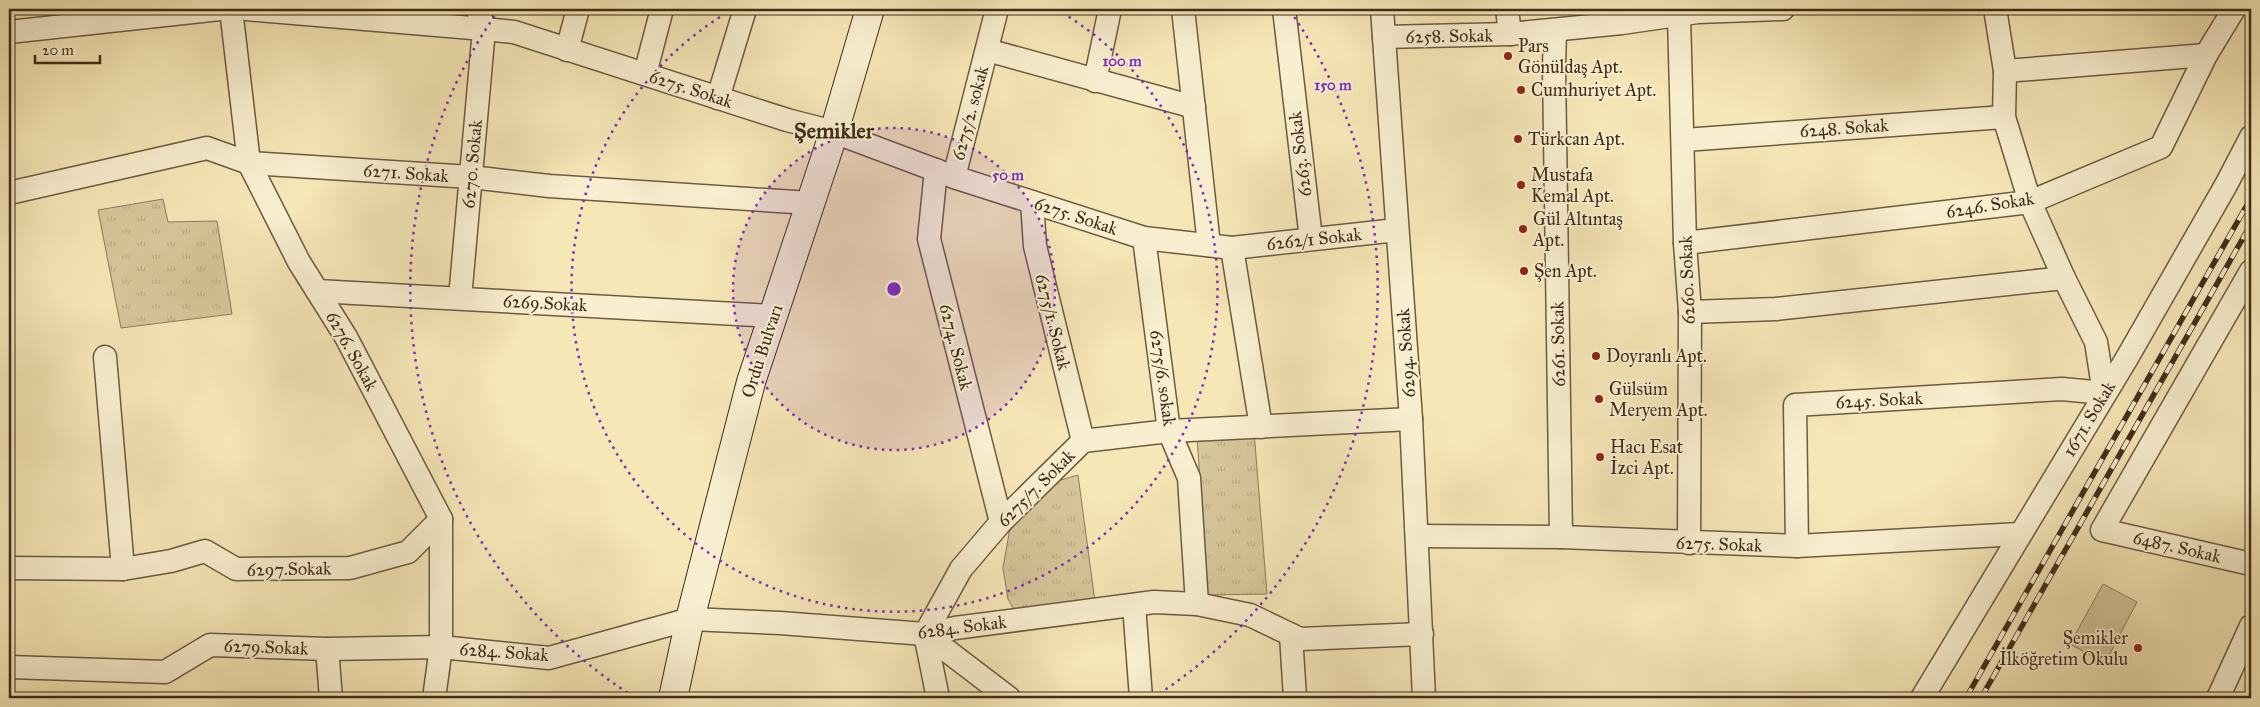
<svg xmlns="http://www.w3.org/2000/svg" width="2260" height="707" font-family="'IM FELL Great Primer',serif">
  <style>
    .grass { fill: url(#grass-tufts); stroke: #8b7a5b }
    .garden { fill: #d7c79c; stroke: #8b7a5b }
    .lines { fill: none; stroke-linecap: round; stroke-linejoin: round }
    .street-casing { stroke: #6d5b41; stroke-width: 25 }
    .secondary-casing { stroke: #3f2c1a; stroke-width: 30 }
    .street { stroke: #f9efd0; stroke-width: 22 }
    .secondary { stroke: #f9efd0; stroke-width: 28 }
    .rail-casing { stroke: #3f2c1a; stroke-width: 5.5 }
    .rail { stroke: #f9efd0; stroke-width: 4; stroke-dasharray: 11; stroke-linecap: butt }
    .ring { fill: none; stroke: #7b2cbf; stroke-width: 2.5; stroke-dasharray: 2.5 5 }
    .poi-dot { fill: #8f2418; stroke: #f9efd0; stroke-width: 2 }
    .labels { text-anchor: middle; stroke-width: 4; stroke-linejoin: round; paint-order: stroke }
    .street-label { font-size: 18px; fill: #3f2c1a; stroke: #f9efd0 }
    .poi-label { font-size: 18px; fill: #3f2c1a; stroke: #f9efd0; text-anchor: start }
    .district-label { font-size: 22px; font-weight: bold; fill: #3f2c1a; stroke: #f9efd0 }
    .centre { fill: #7b2cbf; stroke: #f9efd0; stroke-width: 2.5 }
    .ring-label { font-size: 15px; text-anchor: middle; font-weight: bold; fill: #7b2cbf; stroke: #f9efd0; stroke-width: 4; stroke-linejoin: round; paint-order: stroke }
  </style>
  <defs>
    <pattern id="grass-tufts" width="24" height="20" patternUnits="userSpaceOnUse" patternTransform="scale(1.25)"><rect width="24" height="20" fill="#d7c79c"/><path d="M3 7l-1-3M5 7V3M7 7l1-3M15 17l-1-3M17 17v-4M19 17l1-3" fill="none" stroke="#baab86"/></pattern>
  </defs>
  <rect width="100%" height="100%" fill="#f6e7b7"/>
  <filter id="stains"><feTurbulence type="fractalNoise" baseFrequency=".004" numOctaves="4"/><feColorMatrix values="0 0 0 0 .2 0 0 0 0 .09 0 0 0 0 .02 0 0 0 .5 -.17"/></filter>
  <radialGradient id="worn" r=".72"><stop offset=".6" stop-color="#630" stop-opacity="0"/><stop offset="1" stop-color="#630" stop-opacity=".3"/></radialGradient>
  <g class="grass">
    <polygon points="163,199 168,222 217,221 232,314 121,328 98,210"/>
    <polygon points="1254,431 1267,594 1208,595 1197,437"/>
    <polygon points="1078,475 1095,602 1015,612 1008,599 1003,568 1010,528 1054,482"/>
  </g>
  <polygon class="garden" points="2103,584 2137,602 2105,663 2070,644"/>
  <g class="lines">
    <defs>
      <g id="street">
        <polyline points="231,9 249,163 299,262 346,337 441,519 441,647 435,691 436,698"/>
        <polyline points="246,9 484,29 460,298"/>
        <polyline points="478,9 484,29 514,32 787,120 834,132 954,177 1144,238 1232,248 1397,230"/>
        <polyline points="1183,9 1209,245"/>
        <polyline points="1284,9 1311,239"/>
        <polyline points="1382,9 1411,419 1424,698"/>
        <polyline points="1507,9 1510,34"/>
        <polyline points="1679,16 1685,243 1690,312 1689,543"/>
        <polyline points="1555,30 1554,68 1561,537"/>
        <polyline points="9,32 220,9"/>
        <polyline points="1384,37 1510,34 1622,23 1698,12 1783,9"/>
        <polyline points="567,50 578,9"/>
        <polyline points="987,50 1194,107"/>
        <polyline points="2005,71 2206,55"/>
        <polyline points="645,74 662,9"/>
        <polyline points="1095,81 1110,9"/>
        <polyline points="718,98 745,9"/>
        <polyline points="1684,140 2004,117"/>
        <polyline points="936,170 929,239 1001,522"/>
        <polyline points="954,177 997,9"/>
        <polyline points="9,193 207,148 249,163 471,177 549,186 810,203"/>
        <polyline points="1032,202 1035,246 1083,441"/>
        <polyline points="1144,238 1169,431 1189,478 1197,604"/>
        <polyline points="1685,243 2030,202 2161,147 2206,55 2234,9"/>
        <polyline points="1232,248 1261,427"/>
        <polyline points="2251,271 2102,530 2251,564"/>
        <polyline points="317,291 773,316"/>
        <polyline points="1690,312 1776,309 2064,278"/>
        <polyline points="105,357 123,569"/>
        <polyline points="1417,536 1561,537 1797,546 2020,534"/>
        <polyline points="1797,546 1795,405 2062,389 2104,393 2096,342 2064,278 2030,202 2004,117 2005,71 1995,9"/>
        <polyline points="9,568 123,569 171,561 205,551 236,569 350,568 408,552 441,519"/>
        <polyline points="1134,605 1141,698"/>
        <polyline points="925,634 961,569 1001,522 1083,441 1169,431 1411,419"/>
        <polyline points="925,634 1009,698"/>
        <polyline points="925,634 938,698"/>
        <polyline points="1291,635 1295,698"/>
        <polyline points="327,649 331,698"/>
        <polyline points="9,667 165,672 210,645 327,649 441,647 549,658 690,619 780,623 925,634 955,628 1154,602 1197,604 1250,615 1300,639 1422,634"/>
        <polyline points="1922,698 2127,358 2226,185 2251,137"/>
        <polyline points="2218,698 2251,626"/>
      </g>
      <polyline id="secondary" points="673,698 690,619 751,382 834,132 870,9"/>
    </defs>
    <use href="#street" class="street-casing"/>
    <use href="#secondary" class="secondary-casing"/>
    <use href="#street" class="street"/>
    <use href="#secondary" class="secondary"/>
    <defs>
      <g id="rail">
        <polyline points="1966,698 2251,198"/>
        <polyline points="1981,698 2251,224"/>
      </g>
    </defs>
    <use href="#rail" class="rail-casing"/>
    <use href="#rail" class="rail"/>
  </g>
  <circle cx="894" cy="289" r="161" fill="#7b2cbf" fill-opacity=".12"/>
  <g class="ring">
    <circle cx="894" cy="289" r="161"/>
    <path d="M1056 9A323 323 0 1 1 733 9"/>
    <path d="M634 697A484 484 0 0 1 498 11M1290 11A484 484 0 0 1 1154 697"/>
  </g>
  <g class="poi-dot">
    <circle cx="1508" cy="56" r="5"/>
    <circle cx="1521" cy="90" r="5"/>
    <circle cx="1518" cy="139" r="5"/>
    <circle cx="1521" cy="185" r="5"/>
    <circle cx="1523" cy="229" r="5"/>
    <circle cx="1524" cy="271" r="5"/>
    <circle cx="1596" cy="356" r="5"/>
    <circle cx="1599" cy="399" r="5"/>
    <circle cx="1600" cy="457" r="5"/>
    <circle cx="2138" cy="648" r="5"/>
  </g>
  <g class="labels">
    <g class="street-label">
      <text transform="translate(1449 36) rotate(-1)" y="6">6258. Sokak</text>
      <text transform="translate(691 89) rotate(18)" y="6">6275. Sokak</text>
      <text transform="translate(970 113) rotate(-75)" y="6">6275/2. sokak</text>
      <text transform="translate(1844 128) rotate(-4)" y="6">6248. Sokak</text>
      <text transform="translate(1300 154) rotate(-97)" y="6">6263. Sokak</text>
      <text transform="translate(472 164) rotate(-85)" y="6">6270. Sokak</text>
      <text transform="translate(406 173) rotate(4)" y="6">6271. Sokak</text>
      <text transform="translate(1990 205) rotate(-9)" y="6">6246. Sokak</text>
      <text transform="translate(1076 216) rotate(18)" y="6">6275. Sokak</text>
      <text transform="translate(1314 239) rotate(-6)" y="6">6262/1 Sokak</text>
      <text transform="translate(1687 280) rotate(-92)" y="6">6260. Sokak</text>
      <text transform="translate(545 303) rotate(3)" y="6">6269.Sokak</text>
      <text transform="translate(1053 322) rotate(76)" y="6">6275/1. Sokak</text>
      <text transform="translate(1558 344) rotate(-91)" y="6">6261. Sokak</text>
      <text transform="translate(956 347) rotate(76)" y="6">6274. Sokak</text>
      <text transform="translate(352 351) rotate(61)" y="6">6276. Sokak</text>
      <text transform="translate(762 351) rotate(-72)" y="6">Ordu Bulvarı</text>
      <text transform="translate(1406 353) rotate(-94)" y="6">6294. Sokak</text>
      <text transform="translate(1163 378) rotate(82)" y="6">6275/6. sokak</text>
      <text transform="translate(1879 400) rotate(-3)" y="6">6245. Sokak</text>
      <text transform="translate(2089 419) rotate(-59)" y="6">1671. Sokak</text>
      <text transform="translate(1036 488) rotate(-45)" y="6">6275/7. Sokak</text>
      <text transform="translate(1719 544) rotate(2)" y="6">6275. Sokak</text>
      <text transform="translate(2177 547) rotate(13)" y="6">6487. Sokak</text>
      <text transform="translate(289 569) rotate(-1)" y="6">6297.Sokak</text>
      <text transform="translate(962 627) rotate(-7)" y="6">6284. Sokak</text>
      <text transform="translate(266 647) rotate(2)" y="6">6279.Sokak</text>
      <text transform="translate(504 652) rotate(4)" y="6">6284. Sokak</text>
    </g>
    <g class="poi-label">
      <text x="1518" y="52">Pars<tspan x="1518" dy="21">Gönüldaş Apt.</tspan></text>
      <text x="1531" y="96">Cumhuriyet Apt.</text>
      <text x="1528" y="145">Türkcan Apt.</text>
      <text x="1531" y="181">Mustafa<tspan x="1531" dy="21">Kemal Apt.</tspan></text>
      <text x="1533" y="225">Gül Altıntaş<tspan x="1533" dy="21">Apt.</tspan></text>
      <text x="1534" y="277">Şen Apt.</text>
      <text x="1606" y="362">Doyranlı Apt.</text>
      <text x="1609" y="395">Gülsüm<tspan x="1609" dy="21">Meryem Apt.</tspan></text>
      <text x="1610" y="453">Hacı Esat<tspan x="1610" dy="21">İzci Apt.</tspan></text>
      <text x="2128" y="644" text-anchor="end">Şemikler<tspan x="2128" dy="21">İlköğretim Okulu</tspan></text>
    </g>
    <g class="district-label">
      <text x="834" y="138">Şemikler</text>
    </g>
  </g>
  <circle cx="894" cy="289" r="8" class="centre"/>
  <g class="ring-label">
    <text x="1122" y="66">100 m</text>
    <text x="1333" y="90">150 m</text>
    <text x="1008" y="180">50 m</text>
  </g>
  <rect width="2260" height="707" fill="none" stroke="#f6e7b7" stroke-width="30"/>
  <rect x="10" y="10" width="2240" height="687" fill="none" stroke="#3f2c1a" stroke-width="2.5"/>
  <rect x="15" y="15" width="2230" height="677" fill="none" stroke="#3f2c1a"/>
  <path d="M35 55v8h65v-8" fill="none" stroke="#3f2c1a" stroke-width="2.5"/>
  <text x="42" y="55" font-size="15" fill="#3f2c1a" stroke="#f9efd0" stroke-width="4" paint-order="stroke">20 m</text>
  <rect width="100%" height="100%" filter="url(#stains)"/>
  <rect width="100%" height="100%" fill="url(#worn)"/>
</svg>
